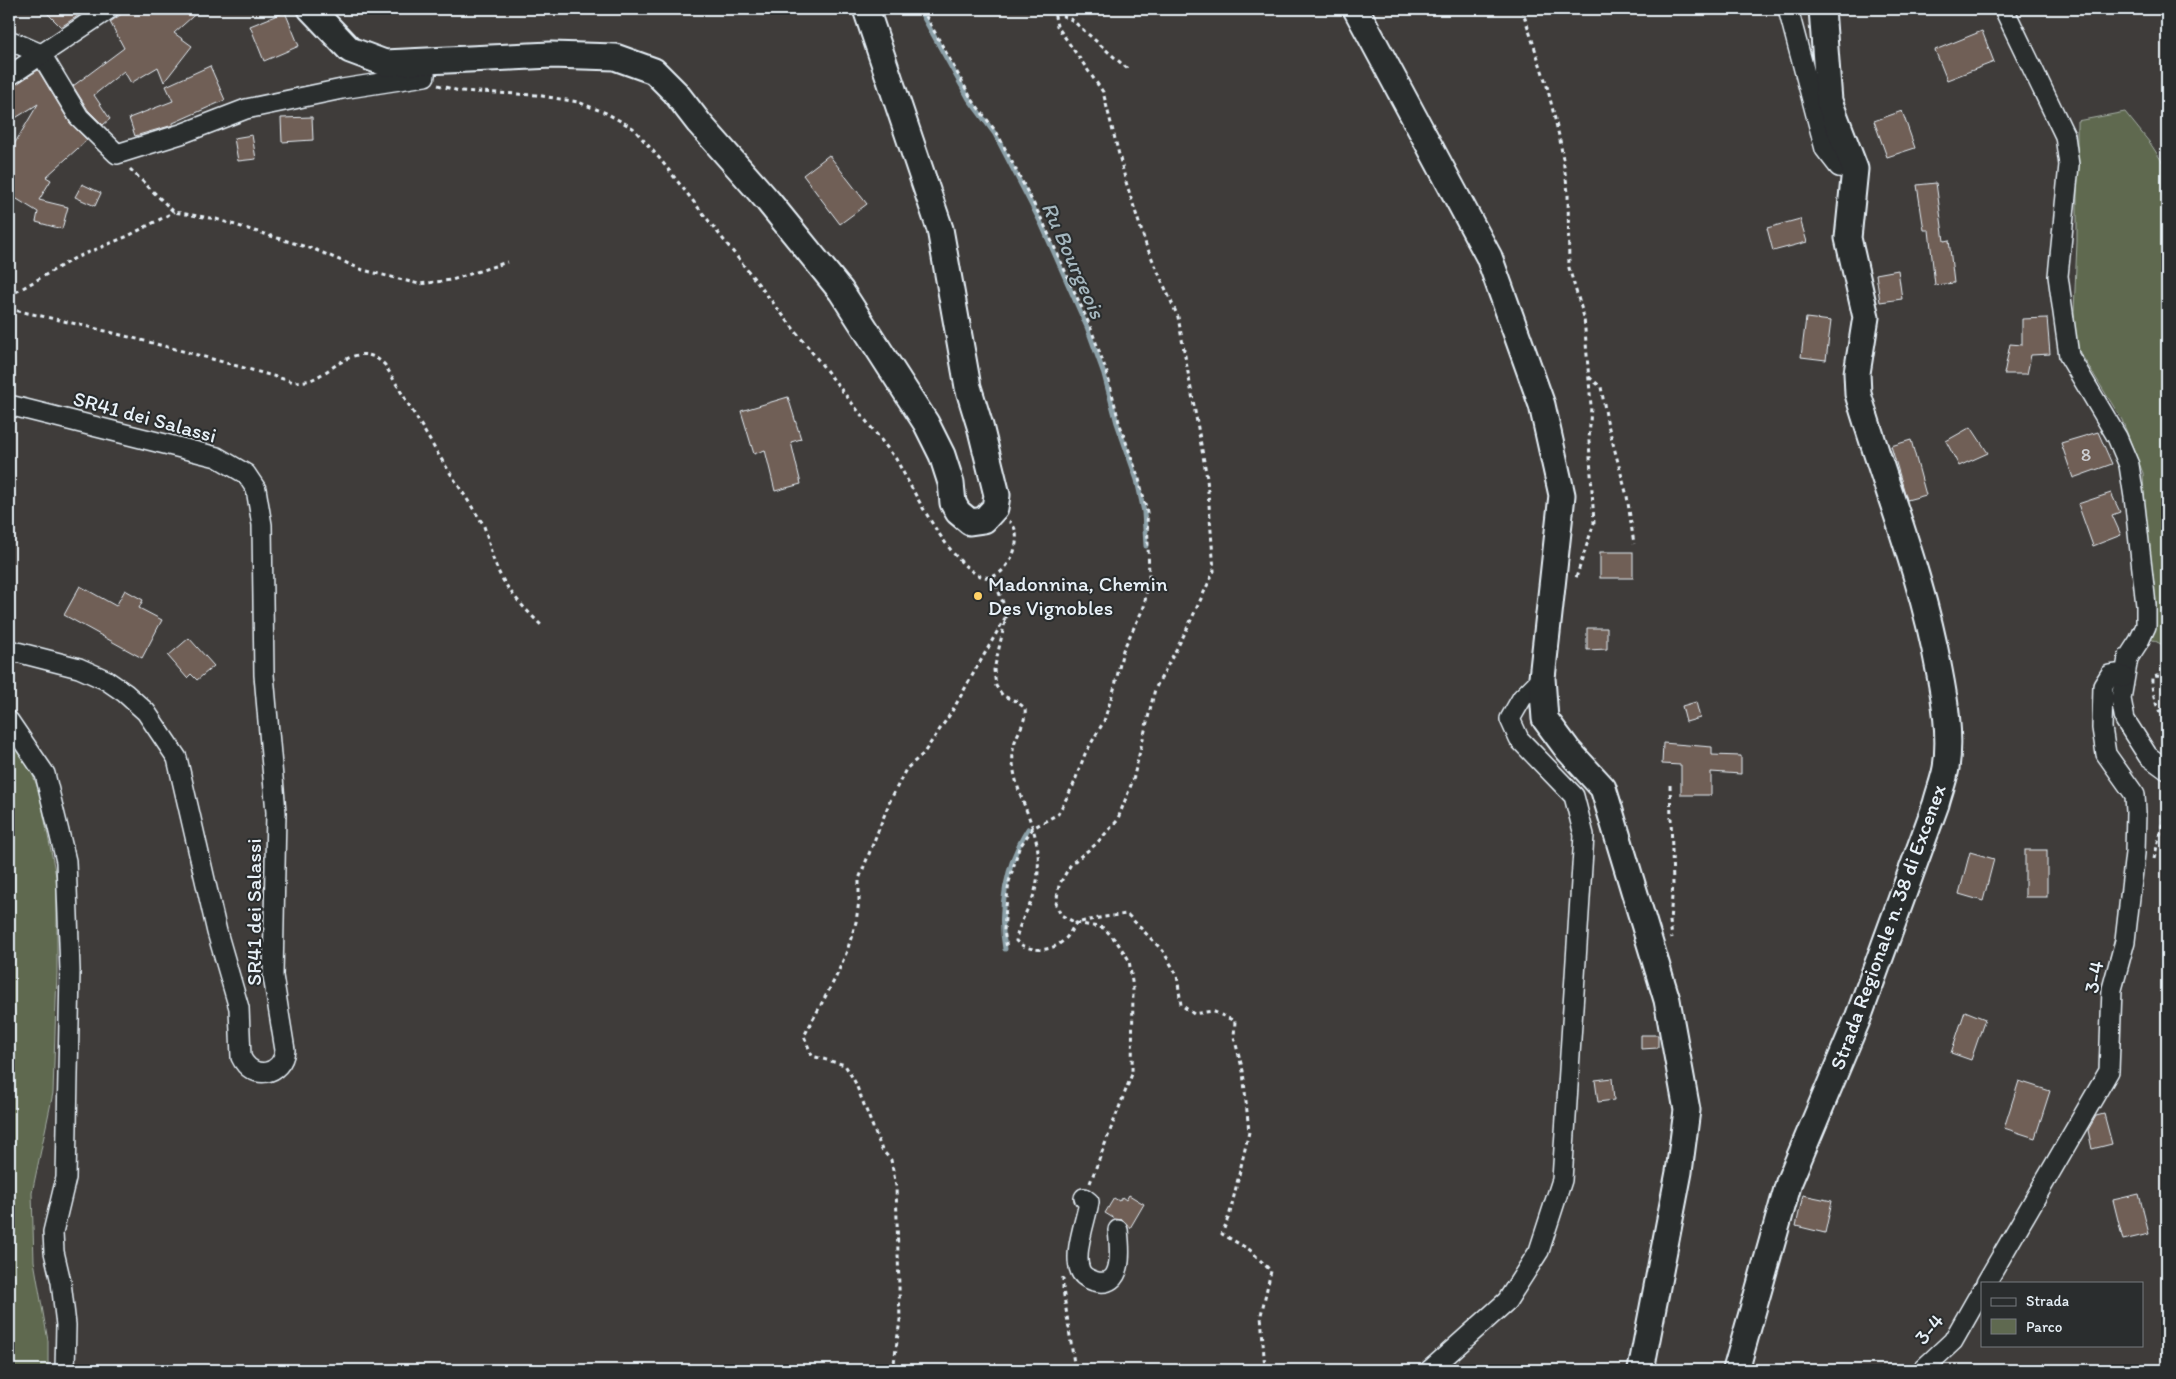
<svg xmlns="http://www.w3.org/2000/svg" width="2176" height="1379" font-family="Itim,sans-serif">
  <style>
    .green { fill: #5f6950; stroke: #a4ada4 }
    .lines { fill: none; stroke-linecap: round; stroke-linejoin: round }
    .stream { stroke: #8ca1a9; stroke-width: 5 }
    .building { fill: #6f5e56; stroke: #e8f1f8 }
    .minor-casing { stroke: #e8f1f8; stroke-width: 22 }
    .major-casing { stroke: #e8f1f8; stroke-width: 29 }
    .path { stroke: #e8f1f8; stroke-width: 3; stroke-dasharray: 4 4; stroke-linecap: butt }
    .minor { stroke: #2a2d2e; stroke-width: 19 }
    .major { stroke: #2a2d2e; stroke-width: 25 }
    .poi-dot { fill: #ffd166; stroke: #2a2d2e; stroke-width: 2 }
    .labels { text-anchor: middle; stroke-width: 4; stroke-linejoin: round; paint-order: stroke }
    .number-label { font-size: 19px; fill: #caccd0 }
    .street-label { font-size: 21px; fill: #e8f1f8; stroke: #2a2d2e }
    .poi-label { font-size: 21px; fill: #e8f1f8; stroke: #2a2d2e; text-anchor: start }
    .water-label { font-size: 22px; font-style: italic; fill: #a3b5bd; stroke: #2a2d2e }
  </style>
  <rect width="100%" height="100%" fill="#3f3c3a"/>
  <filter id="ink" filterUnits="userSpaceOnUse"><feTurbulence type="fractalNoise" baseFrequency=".02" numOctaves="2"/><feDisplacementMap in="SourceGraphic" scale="10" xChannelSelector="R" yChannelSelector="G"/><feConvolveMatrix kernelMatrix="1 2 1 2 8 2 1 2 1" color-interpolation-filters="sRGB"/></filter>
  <g filter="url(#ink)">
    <g class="green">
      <polygon points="2125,112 2150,143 2167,169 2167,647 2151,639 2143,473 2122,420 2076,346 2074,313 2077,242 2077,121"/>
      <polygon points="9,732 24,753 39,791 57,881 57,972 53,1093 32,1193 34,1261 48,1341 48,1370 9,1370"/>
    </g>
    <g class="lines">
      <g class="stream">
        <polyline points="919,9 969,99 995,134 1041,223 1087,327 1104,374 1117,423 1137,480 1144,512 1146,546"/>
        <path d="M1005,949C998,909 1006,863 1028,829"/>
      </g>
    </g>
    <g class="building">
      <polygon points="43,9 73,9 79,15 61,27"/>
      <polygon points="129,9 201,9 174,33 192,46 164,82 158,67 131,83 124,71 94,95 110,119 103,125 88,110 73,86 124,48 110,22"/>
      <polygon points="285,12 299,46 264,61 250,26"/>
      <polygon points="1982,31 1994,62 1947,80 1935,50"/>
      <polygon points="210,66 225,100 173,123 173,125 135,136 129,118 173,101 166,86"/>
      <polygon points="38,70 70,123 87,140 46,177 51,180 39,200 68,207 62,229 36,222 38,212 12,196 15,193 9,190 9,153 38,104 9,122 9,87 15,85"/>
      <polygon points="1902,111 1915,148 1887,157 1874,121"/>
      <polygon points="312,117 313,140 282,142 281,118"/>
      <polygon points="252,135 256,159 238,161 234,138"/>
      <polygon points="829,155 867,204 840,224 803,175"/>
      <polygon points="1936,183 1944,241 1949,240 1954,283 1935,285 1929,230 1924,230 1917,185"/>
      <polygon points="82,184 101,193 95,206 75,197"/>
      <polygon points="1800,219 1807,242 1773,251 1767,228"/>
      <polygon points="1898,270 1902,299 1880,302 1876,274"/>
      <polygon points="1806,318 1831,321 1826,360 1801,357"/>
      <polygon points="2047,318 2050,354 2031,355 2027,374 2004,374 2010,344 2022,345 2022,319"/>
      <polygon points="788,397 801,439 791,442 801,484 775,491 765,450 754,454 741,411"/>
      <polygon points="1971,427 1988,453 1959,466 1946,441"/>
      <polygon points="2098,432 2112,464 2073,478 2061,443"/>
      <polygon points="1911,440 1926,495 1907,500 1891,446"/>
      <polygon points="2111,493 2120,512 2112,515 2121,535 2093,546 2078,504"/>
      <rect x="1600" y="552" width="33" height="26"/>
      <polygon points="80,586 116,606 125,590 143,600 139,608 162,620 142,658 64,615"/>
      <polygon points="1587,628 1607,628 1607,649 1587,650"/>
      <polygon points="189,638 214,666 197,680 191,674 187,678 168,656"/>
      <polygon points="1696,702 1700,718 1686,722 1682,706"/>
      <polygon points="1663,743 1712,747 1712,755 1741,756 1741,774 1711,772 1711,795 1681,795 1681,765 1662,764"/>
      <rect x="2025" y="850" width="22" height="47"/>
      <polygon points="1970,852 1994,859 1983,901 1959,894"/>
      <polygon points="1965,1011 1985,1019 1971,1060 1951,1053"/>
      <polygon points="1641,1035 1658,1035 1658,1048 1641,1049"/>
      <polygon points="1612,1078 1614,1100 1598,1102 1595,1080"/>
      <polygon points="2019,1081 2050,1091 2035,1138 2004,1128"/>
      <polygon points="2104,1114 2112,1144 2092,1149 2088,1130 2096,1116"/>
      <polygon points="2139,1194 2149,1234 2123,1240 2113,1200"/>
      <polygon points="1129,1195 1144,1204 1130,1228 1123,1220 1115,1219 1105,1213 1114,1198 1119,1201 1122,1197 1126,1200"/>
      <polygon points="1803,1195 1832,1201 1825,1233 1796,1226"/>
    </g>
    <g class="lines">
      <defs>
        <g id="minor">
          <polyline points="1788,9 1825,149 1839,167 1855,169"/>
          <polyline points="2004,9 2065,136 2069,165 2058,276 2069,356 2117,437 2129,465 2134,497 2146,605 2146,626 2139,641 2128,658 2121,699 2125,720 2148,756 2167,770"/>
          <polyline points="9,40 41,54 79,117 117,154 181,134 246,109 342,89 425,76 425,61"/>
          <polyline points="9,76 109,9"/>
          <path d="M9,405L217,457L246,474L256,489L262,525L264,675L276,812L273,976L285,1050C282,1076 252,1081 241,1057L239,1008L217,932L177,758L146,712L125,693L106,680L79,668L9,650"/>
          <polyline points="9,721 45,774 66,861 70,970 66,1178 53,1232 54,1252 61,1282 66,1325 65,1370"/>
          <path d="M1084,1198L1089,1202C1086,1220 1073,1253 1080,1270C1082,1276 1088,1279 1094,1281C1125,1290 1120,1248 1118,1230"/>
          <polyline points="1986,1283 2109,1071 2112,989 2125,941 2135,853 2136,812 2135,795 2106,754 2102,728 2103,686 2110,675 2117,674 2124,677"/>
          <polyline points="1430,1370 1507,1301 1539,1251 1562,1180 1584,835 1574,796 1519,739 1510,719 1522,698 1542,678"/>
          <polyline points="1922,1370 1953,1341 1982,1290"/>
        </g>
        <g id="major">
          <polyline points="311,9 350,50 385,63 551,55 615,57 654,71 675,92 699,123 768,201 841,291 926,423 942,455 951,483 953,503 958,512 970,522 984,520 995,508 997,495 980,426 968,387 940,229 866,9"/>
          <polyline points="1356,9 1489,257 1542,405 1562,495 1542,678 1545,719 1568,750 1603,788 1667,1000 1687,1110 1679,1172 1641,1370"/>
          <path d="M1736,1370L1789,1182L1858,1018L1936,804C1939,792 1944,780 1946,768C1951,736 1945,701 1939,670C1922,575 1885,486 1858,394L1857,373L1866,317L1848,238L1855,169L1829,101L1822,9"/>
        </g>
      </defs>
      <use href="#minor" class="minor-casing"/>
      <use href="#major" class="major-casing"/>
      <g class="path">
        <polyline points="922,9 971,98 997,133 1043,222 1090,326 1107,373 1119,422 1139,479 1147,512 1149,577 1144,607 1123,650 1115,686 1104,721 1085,754 1073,786 1058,814 1033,828 1019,848 1009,882 1006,907 1004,930 1007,949"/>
        <polyline points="1522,9 1547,86 1560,140 1568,192 1569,268 1584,317 1591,406 1589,441 1594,523 1575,581"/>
        <path d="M438,85L459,91L536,95L578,102L606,113L633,128L660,159L896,459C911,486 952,570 984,577C1007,582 1028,535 1009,521"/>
        <polyline points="130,169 174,212 216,219 316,250 363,270 419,284 452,280 507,262"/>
        <polyline points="9,296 75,258 128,236 174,212"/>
        <path d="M9,309C105,329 199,355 294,382C299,381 307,382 313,379C337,368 359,339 385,365L438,454L483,524C489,538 490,553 496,566C505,589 525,609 542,626"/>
        <polyline points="1589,377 1601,387 1607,421 1627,496 1634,544"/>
        <path d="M993,577L1007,613L994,670L996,686L1003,696L1016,701L1025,708C1027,724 1014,735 1013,751C1010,787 1035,818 1038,852C1039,868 1038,887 1031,902C1025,915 1018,926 1016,941C1028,952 1051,953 1064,940C1069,936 1072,928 1076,923L1104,917L1127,914L1163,951L1177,975L1181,1005L1194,1014L1212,1011L1235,1021L1234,1037L1243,1071L1249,1132L1230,1213L1222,1234L1250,1250L1271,1271L1261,1315L1265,1370"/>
        <path d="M2167,677L2157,676L2152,678C2151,694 2158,711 2167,724"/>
        <polyline points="1670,785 1673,884 1670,921 1672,938"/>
        <polyline points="2154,859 2167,804"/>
        <polyline points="1090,1183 1132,1074 1133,989 1129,960 1117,942 1104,928 1076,923 1061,915 1056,905 1059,885 1071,864 1096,844 1117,821 1133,780 1155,689 1185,633 1214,571 1207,478 1178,317 1146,245 1126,182 1103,92 1057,26 1054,12 1072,20 1130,71"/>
        <polyline points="1063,1277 1063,1289 1075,1370"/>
        <polyline points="893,1370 900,1320 896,1186 891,1160 882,1150 855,1082 845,1065 812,1056 804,1036 836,977 847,951 856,922 859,901 859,879 890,801 906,769 923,754 951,713 1005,618"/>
      </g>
      <use href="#minor" class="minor"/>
      <use href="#major" class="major"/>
    </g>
  </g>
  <circle class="poi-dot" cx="978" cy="596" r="5"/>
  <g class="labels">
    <g class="number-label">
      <text x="2086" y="461">8</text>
    </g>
    <g class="street-label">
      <text transform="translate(145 417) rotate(15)" y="7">SR41 dei Salassi</text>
      <text transform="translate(254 912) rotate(-90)" y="7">SR41 dei Salassi</text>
      <text transform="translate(1888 927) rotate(-70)" y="7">Strada Regionale n. 38 di Excenex</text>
      <text transform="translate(2094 977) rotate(-79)" y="7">3-4</text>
      <text transform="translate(1929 1329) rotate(-50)" y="7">3-4</text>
    </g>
    <g class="poi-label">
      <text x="988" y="591">Madonnina, Chemin<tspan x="988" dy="24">Des Vignobles</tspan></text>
    </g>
    <g class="water-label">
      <text transform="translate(1074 260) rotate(66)" y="8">Ru Bourgeois</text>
    </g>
  </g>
  <rect width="2176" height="1379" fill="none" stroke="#2a2d2e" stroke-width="30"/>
  <rect x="15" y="15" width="2146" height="1349" fill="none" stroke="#e8f1f8" stroke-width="2" filter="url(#ink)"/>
  <rect x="1981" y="1282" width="162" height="65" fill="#2a2d2e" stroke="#767b7f"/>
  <rect x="1991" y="1298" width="25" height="8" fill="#2a2d2e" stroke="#767b7f"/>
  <text x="2026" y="1306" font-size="15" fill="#e8f1f8">Strada</text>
  <rect x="1991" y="1319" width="25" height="15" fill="#5f6950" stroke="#767b7f"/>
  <text x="2026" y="1332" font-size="15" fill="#e8f1f8">Parco</text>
</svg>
